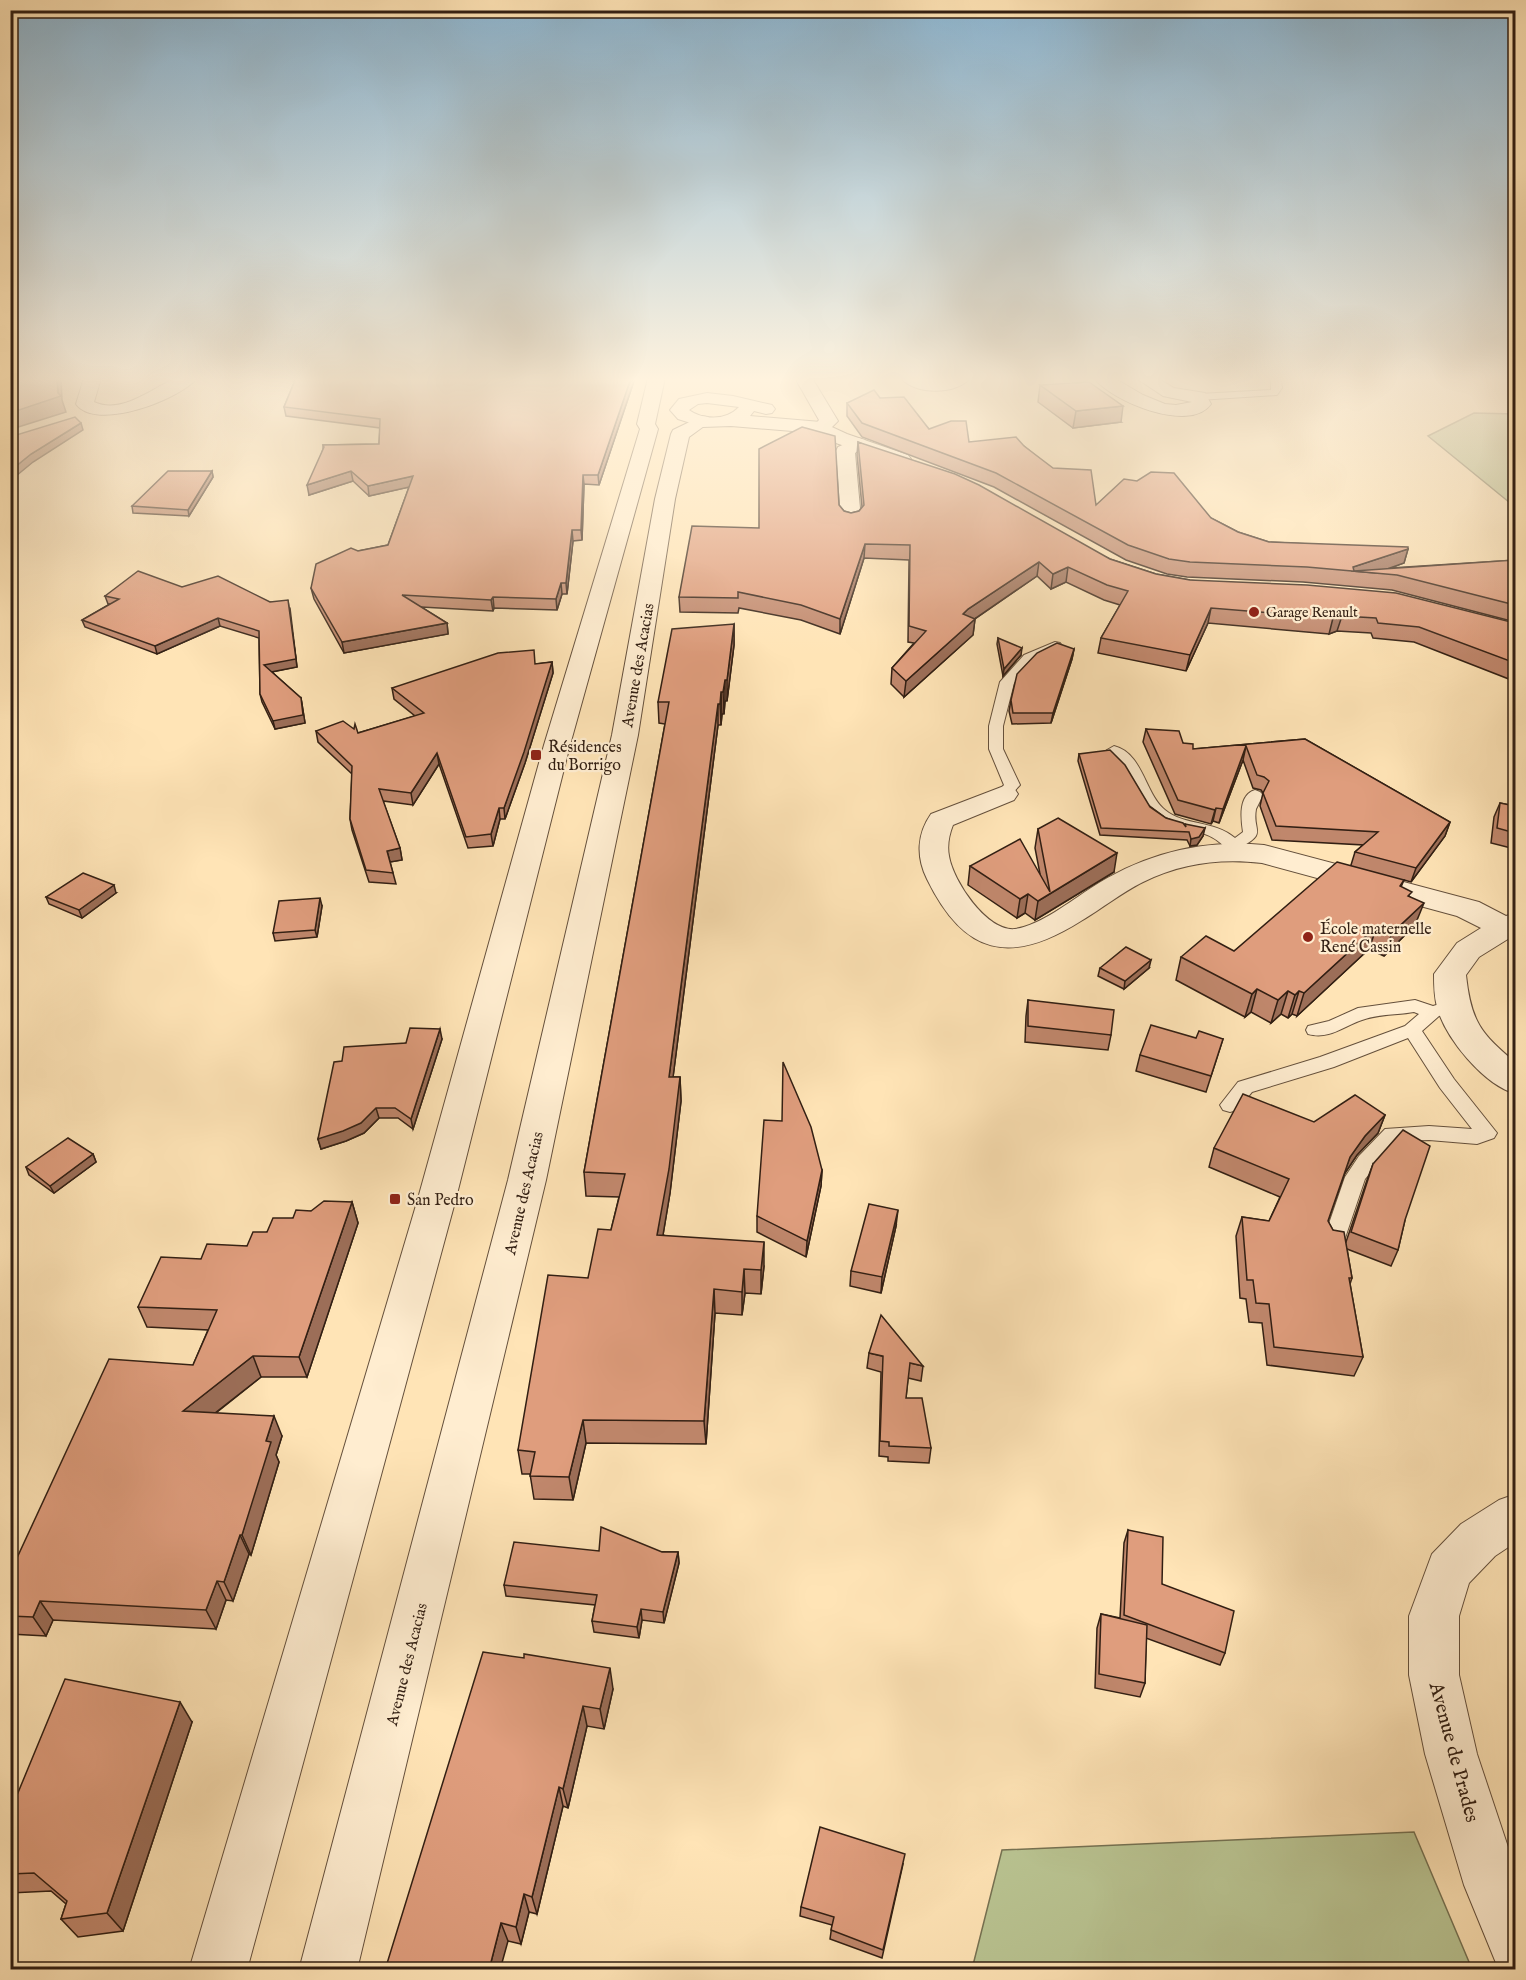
<svg xmlns="http://www.w3.org/2000/svg" width="1526" height="1980" font-family="'IM FELL English',serif">
  <style>
    .green { fill: #bac593; stroke: #767253; stroke-width: 1.5 }
    .lines { fill: none; stroke-linecap: round; stroke-linejoin: round }
    .service-casing { stroke: #65503c; stroke-width: 2 }
    .minor-casing { stroke: #65503c; stroke-width: 2 }
    .tertiary-casing { stroke: #65503c; stroke-width: 2 }
    .service { fill: #ffedd0; fill-rule: evenodd }
    .minor { fill: #ffedd0; fill-rule: evenodd }
    .tertiary { fill: #ffedd0; fill-rule: evenodd }
    .wall { fill: #c0876c; stroke: #321f13; stroke-width: 1.5 }
    .shaded-wall { fill: #9c6e58; stroke: #321f13; stroke-width: 1.5 }
    .building { fill: #df9d7d; stroke: #321f13; stroke-width: 1.5 }
    .poi-dot { fill: #8f2418; stroke: #ffedd0; stroke-width: 2 }
    .labels { text-anchor: middle; stroke-width: 4.5; stroke-linejoin: round; paint-order: stroke }
    .far-poi-label { font-size: 14px; fill: #321f13; stroke: #ffedd0; text-anchor: start }
    .street-label { font-size: 16px; fill: #321f13; stroke: #ffedd0 }
    .poi-label { font-size: 16px; fill: #321f13; stroke: #ffedd0; text-anchor: start }
    .near-street-label { font-size: 20px; fill: #321f13; stroke: #ffedd0 }
  </style>
  <rect width="100%" height="100%" fill="#ffe4b6"/>
  <filter id="stains"><feTurbulence type="fractalNoise" baseFrequency=".00333" numOctaves="4"/><feColorMatrix values="0 0 0 0 .2 0 0 0 0 .09 0 0 0 0 .02 0 0 0 .5 -.17"/></filter>
  <radialGradient id="worn" r=".72"><stop offset=".6" stop-color="#630" stop-opacity="0"/><stop offset="1" stop-color="#630" stop-opacity=".3"/></radialGradient>
  <g class="green">
    <polygon points="1474,413 1515,414 1515,507 1428,436"/>
    <polygon points="1414,1832 1472,1969 972,1969 1002,1850"/>
  </g>
  <g class="lines">
    <defs>
      <g id="service">
        <polygon points="1271,378 1281,378 1282,388 1277,395 1199,400 1194,397 1199,394 1271,390"/>
        <polygon points="1055,642 1060,643 1062,646 1060,649 1034,661 1014,683 1003,726 1003,749 1020,785 1009,797 999,797 996,794 1004,785 989,749 989,726 1000,682 1024,655"/>
        <path d="M1114,746C1143,753 1145,794 1165,810C1184,826 1214,820 1235,838L1243,832C1241,819 1238,795 1255,790L1260,792L1263,795C1261,799 1258,805 1256,809C1252,831 1268,833 1241,847L1243,850L1241,853H1229C1209,823 1180,836 1156,818C1139,805 1135,783 1123,767C1118,760 1111,756 1107,750Z"/>
        <path d="M1415,1000L1433,1006L1453,1000L1459,1002L1462,1006L1459,1010L1439,1016L1422,1031L1454,1079L1497,1133L1494,1138L1477,1144L1429,1140L1397,1141L1365,1179L1342,1247L1334,1249L1326,1247L1323,1241L1345,1177L1359,1156L1385,1129L1429,1126L1472,1129L1440,1088L1408,1038L1334,1067L1252,1092L1237,1110L1230,1112L1223,1110L1220,1105L1238,1082L1320,1057L1405,1026L1419,1014L1414,1012C1398,1015 1378,1014 1362,1020C1344,1026 1329,1040 1308,1034L1306,1030L1308,1026L1329,1021L1358,1008Z"/>
      </g>
      <g id="minor">
        <path d="M84,378H101L94,402C121,415 151,389 174,379C181,377 190,378 197,378C181,399 96,432 76,404Z"/>
        <polygon points="648,378 665,378 655,424 658,429 570,745 455,1202 247,1970 189,1970 417,1202 544,745 640,429 637,424"/>
        <polygon points="795,378 812,378 838,421 827,432 815,432 812,428 819,420"/>
        <path d="M901,378L936,380L970,378C957,395 914,395 901,378Z"/>
        <path d="M1094,378H1114L1143,395L1165,404L1176,405L1192,402L1163,396L1136,378H1157L1174,388L1205,393L1211,404C1190,434 1111,401 1094,378Z"/>
        <polygon points="702,416 708,417 711,421 689,437 675,499 638,735 546,1180 357,1970 299,1970 508,1180 612,735 655,499 671,434 673,430"/>
        <polygon points="858,438 865,440 867,444 855,453 861,519 858,523 851,525 844,523 841,519 836,451 838,447"/>
        <path d="M1004,786L1014,788L1018,794L1014,800L953,825C949,835 947,846 949,856C953,881 987,932 1015,929C1039,926 1071,901 1091,888C1143,854 1202,839 1264,845L1479,902L1506,916L1516,913V934L1479,957L1466,975C1471,1021 1480,1033 1516,1063V1094C1484,1085 1445,1038 1437,1007C1434,996 1434,985 1434,974L1457,943L1481,928L1457,916L1262,863C1221,858 1181,863 1143,882C1121,893 1101,909 1081,921C1010,966 964,955 927,879C916,857 917,834 931,814Z"/>
        <polygon points="1516,1494 1516,1542 1495,1556 1469,1583 1459,1616 1459,1675 1477,1754 1516,1871 1516,1970 1496,1963 1464,1885 1425,1754 1409,1675 1409,1616 1432,1554 1461,1524 1499,1500"/>
      </g>
      <path id="tertiary" d="M707,393L733,396L772,405L775,409L772,413L766,414L754,411L750,416L821,422L847,434L908,455L911,459L908,463H894L833,442L817,433L731,426L703,427L678,419L670,410L679,399ZM707,403L739,407C726,421 703,420 689,410L698,404Z"/>
    </defs>
    <use href="#service" class="service-casing"/>
    <use href="#minor" class="minor-casing"/>
    <use href="#tertiary" class="tertiary-casing"/>
    <use href="#service" class="service"/>
    <use href="#minor" class="minor"/>
    <use href="#tertiary" class="tertiary"/>
  </g>
  <g class="wall">
    <polygon points="296,378 635,378 599,485 584,484 582,540 573,541 567,594 562,594 557,610 494,608 493,611 421,607 447,623 448,634 344,653 314,599 311,588 358,551 388,545 409,487 369,496 353,481 309,495 323,449 323,445 379,444 380,428 286,416 284,407"/>
    <polygon points="1040,385 1121,422 1073,428 1038,402"/>
    <polygon points="880,398 929,429 969,442 1024,446 1096,505 1211,518 1238,532 1269,542 1408,549 1404,563 1390,568 1515,560 1515,622 1392,590 1303,582 1187,577 1167,574 1126,560 994,487 862,437 847,416 847,403"/>
    <polygon points="858,442 1110,559 1156,574 1190,580 1515,623 1515,680 1514,681 1414,642 1373,638 1371,633 1337,631 1329,634 1208,623 1186,671 1098,653 1101,638 1120,605 1104,600 1066,582 1051,589 1037,576 975,619 973,635 904,697 891,684 892,668 914,643 908,642 909,560 864,558 840,634 801,620 739,608 738,613 680,612 679,597 759,528 839,505 844,511 851,513 859,511 862,507 857,455"/>
    <polygon points="212,471 213,477 189,516 133,513 132,506"/>
    <polygon points="182,587 270,602 290,608 297,667 272,672 301,698 305,723 275,729 262,702 260,694 259,638 220,626 157,654 85,627 82,620 110,604 108,604 105,596"/>
    <polygon points="734,624 734,645 727,701 725,701 724,714 722,714 721,725 718,725 673,1077 680,1077 681,1101 670,1193 663,1235 764,1266 761,1294 745,1293 742,1315 715,1313 706,1444 586,1443 573,1500 534,1499 530,1474 522,1474 518,1450 588,1278 611,1230 619,1197 586,1196 584,1172 665,724 659,723 658,702"/>
    <polygon points="998,638 1021,655 1003,676 997,644"/>
    <polygon points="1074,649 1072,659 1051,723 1012,724 1009,711 1011,700"/>
    <polygon points="552,662 553,673 525,763 505,819 500,819 493,846 468,848 439,764 413,805 383,801 400,848 402,860 390,862 396,884 369,882 352,830 350,819 352,774 318,742 316,731 358,733 415,716 394,699 392,688 536,664"/>
    <polygon points="1146,729 1183,743 1193,749 1305,739 1450,822 1445,836 1411,882 1404,880 1401,887 1410,897 1415,925 1384,956 1369,949 1297,1016 1292,1014 1288,1018 1281,1014 1271,1023 1251,1012 1245,1017 1176,980 1181,957 1234,951 1351,865 1355,852 1363,845 1272,840 1260,806 1263,793 1261,790 1253,788 1243,760 1219,823 1213,821 1211,824 1175,814 1143,742"/>
    <polygon points="1079,754 1166,818 1184,825 1185,824 1203,836 1197,845 1190,846 1187,840 1100,835 1078,761"/>
    <polygon points="1500,803 1515,806 1515,849 1491,843 1494,817"/>
    <polygon points="1038,829 1114,872 1035,920 1025,913 1017,918 968,885 970,866 1040,874 1035,848"/>
    <polygon points="116,893 82,918 49,904 46,897"/>
    <polygon points="322,906 317,937 275,941 273,933"/>
    <polygon points="1100,968 1149,968 1124,989 1098,976"/>
    <polygon points="1028,1000 1111,1035 1108,1050 1025,1042 1026,1016"/>
    <polygon points="1196,1038 1223,1039 1206,1092 1136,1071 1140,1055"/>
    <polygon points="442,1039 413,1129 398,1118 379,1118 364,1133 346,1141 321,1149 318,1139 342,1061 406,1043"/>
    <polygon points="1385,1115 1378,1133 1357,1155 1345,1173 1328,1221 1333,1230 1346,1242 1367,1180 1373,1164 1405,1220 1398,1250 1391,1266 1347,1249 1352,1278 1350,1284 1363,1357 1354,1376 1267,1365 1262,1323 1249,1322 1246,1299 1240,1298 1236,1236 1242,1217 1269,1221 1280,1197 1209,1167 1214,1148 1314,1122"/>
    <polygon points="93,1154 96,1162 54,1193 29,1175 26,1167"/>
    <polygon points="822,1170 821,1186 806,1257 757,1232 757,1216"/>
    <polygon points="352,1202 358,1223 307,1377 261,1377 216,1413 282,1436 276,1455 279,1462 251,1555 249,1554 233,1601 226,1600 216,1629 53,1620 46,1636 10,1634 10,1573 193,1365 208,1330 147,1327 138,1307 201,1259 247,1246 267,1232 293,1218 311,1211"/>
    <polygon points="896,1226 881,1293 850,1286 851,1271"/>
    <polygon points="869,1353 923,1366 921,1381 908,1378 906,1398 931,1448 929,1463 888,1461 888,1457 879,1456 881,1372 867,1368"/>
    <polygon points="1128,1530 1162,1584 1225,1653 1220,1665 1146,1638 1145,1683 1140,1697 1095,1688 1097,1628 1101,1614 1120,1618 1124,1543"/>
    <polygon points="599,1551 678,1552 679,1563 664,1623 642,1620 639,1638 594,1632 592,1621 595,1605 506,1596 504,1585"/>
    <polygon points="524,1658 613,1689 604,1729 587,1726 568,1808 563,1806 537,1914 529,1912 521,1944 508,1941 385,1970"/>
    <polygon points="192,1722 123,1931 78,1937 61,1919 66,1904 51,1891 10,1893 10,1812"/>
    <polygon points="903,1864 882,1958 830,1939 832,1925 800,1916 801,1907"/>
  </g>
  <g class="shaded-wall">
    <polygon points="57,378 61,378 62,400 66,412 15,428 10,413 58,393"/>
    <polygon points="631,378 635,378 599,485 598,475"/>
    <polygon points="1123,406 1121,422 1073,428 1076,411"/>
    <polygon points="81,423 83,430 33,462 10,481 10,471 31,454"/>
    <polygon points="212,471 213,477 189,516 188,510"/>
    <polygon points="351,471 353,481 309,495 307,485"/>
    <polygon points="583,475 584,484 582,540 581,530"/>
    <polygon points="413,476 414,486 369,496 368,486"/>
    <polygon points="572,530 573,541 567,594 566,583"/>
    <polygon points="865,544 864,558 840,634 840,619"/>
    <polygon points="1408,549 1404,563 1376,573 1352,571 1353,567"/>
    <polygon points="1039,562 1037,576 967,624 963,614 968,609"/>
    <polygon points="1068,567 1066,582 1051,589 1053,574"/>
    <polygon points="561,583 562,594 557,610 556,599"/>
    <polygon points="493,597 494,608 493,611 491,600"/>
    <polygon points="288,600 297,667 266,673 264,665"/>
    <polygon points="1211,608 1208,623 1186,671 1190,655"/>
    <polygon points="1342,616 1337,631 1329,634 1333,618"/>
    <polygon points="218,618 220,626 157,654 155,646"/>
    <polygon points="975,619 973,635 904,697 906,681"/>
    <polygon points="447,623 448,634 344,653 342,642"/>
    <polygon points="734,624 734,645 727,701 727,680"/>
    <polygon points="1022,648 1021,655 1003,676 1004,669"/>
    <polygon points="1074,649 1072,659 1051,723 1053,713"/>
    <polygon points="552,662 553,673 525,763 505,819 504,808"/>
    <polygon points="725,680 725,701 724,714 723,692"/>
    <polygon points="721,692 722,714 721,725 720,704"/>
    <polygon points="301,698 305,723 275,729 273,721"/>
    <polygon points="718,704 718,725 670,1101 669,1077"/>
    <polygon points="1246,746 1243,760 1219,823 1223,809"/>
    <polygon points="437,753 439,764 413,805 411,793"/>
    <polygon points="499,808 500,819 493,846 491,834"/>
    <polygon points="1216,808 1213,821 1211,824 1215,810"/>
    <polygon points="1450,822 1445,836 1411,882 1416,868"/>
    <polygon points="1205,828 1203,836 1197,845 1190,846 1191,839"/>
    <polygon points="400,848 402,860 390,862 387,851"/>
    <polygon points="1117,853 1114,872 1035,920 1038,901"/>
    <polygon points="114,885 116,893 82,918 79,910"/>
    <polygon points="1028,894 1025,913 1017,918 1020,899"/>
    <polygon points="320,898 322,906 317,937 315,930"/>
    <polygon points="1424,903 1415,925 1384,956 1392,933"/>
    <polygon points="1377,926 1369,949 1297,1016 1304,993"/>
    <polygon points="1151,960 1149,968 1124,989 1125,981"/>
    <polygon points="1257,989 1251,1012 1245,1017 1252,994"/>
    <polygon points="1288,991 1281,1014 1271,1023 1278,1000"/>
    <polygon points="1299,991 1292,1014 1288,1018 1295,995"/>
    <polygon points="440,1029 442,1039 413,1129 411,1119"/>
    <polygon points="680,1077 681,1101 670,1193 659,1259 657,1235"/>
    <polygon points="376,1108 379,1118 364,1133 346,1141 321,1149 318,1139"/>
    <polygon points="1385,1115 1378,1133 1357,1155 1343,1176 1350,1157 1365,1136"/>
    <polygon points="93,1154 96,1162 54,1193 50,1186"/>
    <polygon points="822,1170 821,1186 806,1257 807,1241"/>
    <polygon points="352,1202 358,1223 307,1377 299,1357"/>
    <polygon points="898,1210 896,1226 881,1293 882,1277"/>
    <polygon points="764,1242 764,1266 761,1294 761,1270"/>
    <polygon points="744,1269 745,1293 742,1315 742,1292"/>
    <polygon points="714,1289 715,1313 706,1444 704,1421"/>
    <polygon points="253,1356 261,1377 192,1431 183,1411"/>
    <polygon points="274,1416 282,1436 276,1455 279,1462 251,1555 242,1535 266,1441"/>
    <polygon points="583,1420 586,1443 573,1500 569,1477"/>
    <polygon points="240,1535 249,1554 233,1601 224,1582"/>
    <polygon points="678,1552 679,1563 664,1623 663,1612"/>
    <polygon points="217,1581 226,1600 216,1629 206,1610"/>
    <polygon points="40,1601 53,1620 46,1636 33,1617"/>
    <polygon points="641,1609 642,1620 639,1638 637,1627"/>
    <polygon points="610,1668 613,1689 604,1729 600,1709"/>
    <polygon points="180,1702 192,1722 123,1931 107,1913"/>
    <polygon points="583,1706 587,1726 568,1808 563,1789"/>
    <polygon points="559,1787 563,1806 537,1914 532,1897"/>
    <polygon points="524,1894 529,1912 521,1944 516,1927"/>
    <polygon points="501,1923 508,1941 500,1970 489,1970"/>
  </g>
  <g class="building">
    <polygon points="10,378 57,378 58,393 61,396 10,413"/>
    <polygon points="296,378 631,378 598,475 583,475 581,530 572,530 566,583 561,583 556,599 493,597 491,600 402,595 447,623 342,642 311,588 316,564 351,548 358,551 388,545 413,476 368,486 351,471 307,485 324,447 323,445 379,444 380,419 284,407"/>
    <polygon points="1089,382 1123,406 1076,411 1040,385"/>
    <polygon points="874,390 880,398 904,397 929,429 951,421 966,421 969,442 1016,437 1024,446 1053,468 1091,470 1096,505 1124,479 1137,481 1151,472 1174,473 1211,518 1238,532 1269,542 1408,547 1408,549 1353,567 1354,571 1515,560 1515,605 1397,575 1307,567 1190,562 1169,559 1128,545 996,473 862,423 847,403"/>
    <polygon points="75,417 81,423 31,454 10,471 10,449 13,449 13,436"/>
    <polygon points="802,427 835,436 839,505 844,511 851,513 859,511 864,505 858,442 955,474 979,485 1110,559 1156,574 1190,580 1307,585 1396,593 1515,623 1515,663 1419,627 1378,623 1376,618 1342,616 1333,618 1211,608 1190,655 1101,638 1128,591 1107,585 1068,567 1053,574 1039,562 968,609 963,614 975,619 906,681 892,668 926,631 909,626 910,545 865,544 840,619 801,605 738,592 738,598 679,597 692,526 759,528 759,449"/>
    <polygon points="168,471 212,471 188,510 132,506"/>
    <polygon points="138,571 182,587 218,576 270,602 288,600 296,659 264,665 301,698 303,715 273,721 260,694 259,631 218,618 155,646 82,620 119,599 105,596"/>
    <polygon points="734,624 727,680 725,680 723,692 721,692 720,704 718,704 669,1077 680,1077 669,1169 657,1235 764,1242 761,1270 744,1269 742,1292 714,1289 704,1421 583,1420 569,1477 530,1476 535,1452 518,1450 548,1275 588,1278 598,1229 611,1230 625,1174 584,1172 669,702 658,702 672,629"/>
    <polygon points="998,638 1022,648 1004,669"/>
    <polygon points="1057,643 1074,649 1053,713 1013,713 1011,700 1017,674 1037,653"/>
    <polygon points="534,650 535,664 552,662 524,752 504,808 499,808 491,834 466,837 437,753 411,793 379,789 400,848 387,851 393,873 366,870 350,819 352,766 316,731 343,721 354,729 355,724 358,733 424,713 392,688 498,653"/>
    <polygon points="1146,729 1179,731 1183,743 1193,744 1193,749 1305,739 1450,822 1416,868 1355,852 1378,832 1276,826 1263,793 1269,781 1264,777 1257,775 1246,746 1223,809 1216,808 1215,810 1178,800"/>
    <polygon points="1110,750 1125,765 1150,807 1166,818 1183,823 1186,827 1185,824 1205,828 1199,837 1191,839 1189,832 1101,828 1079,754"/>
    <polygon points="1500,803 1515,806 1515,833 1497,828"/>
    <polygon points="1058,818 1117,853 1038,901 1028,894 1020,899 970,866 1020,839 1050,892 1038,829"/>
    <polygon points="1337,862 1404,880 1400,886 1412,892 1408,896 1424,903 1392,933 1377,926 1304,993 1299,991 1295,995 1288,991 1278,1000 1257,989 1252,994 1181,957 1206,936 1234,951"/>
    <polygon points="83,873 114,885 79,910 46,897"/>
    <polygon points="320,898 315,930 273,933 279,901"/>
    <polygon points="1126,947 1151,960 1125,981 1100,968"/>
    <polygon points="1028,1000 1114,1010 1111,1035 1028,1026"/>
    <polygon points="1151,1025 1196,1038 1199,1031 1223,1039 1211,1076 1140,1055"/>
    <polygon points="410,1028 440,1029 411,1119 395,1108 376,1108 361,1123 343,1131 318,1139 334,1062 342,1061 344,1047 406,1043"/>
    <polygon points="783,1062 811,1127 822,1170 807,1241 757,1216 764,1120 782,1121"/>
    <polygon points="1243,1094 1314,1122 1355,1095 1385,1115 1365,1136 1350,1157 1328,1221 1333,1230 1344,1232 1352,1278 1349,1278 1363,1357 1274,1347 1269,1304 1256,1303 1253,1280 1247,1280 1242,1217 1269,1221 1289,1179 1214,1148"/>
    <polygon points="1403,1130 1430,1146 1405,1220 1398,1250 1351,1232 1373,1164"/>
    <polygon points="68,1138 93,1154 50,1186 26,1167"/>
    <polygon points="324,1201 352,1202 299,1357 253,1356 183,1411 274,1416 266,1441 271,1442 242,1535 240,1535 224,1582 217,1581 206,1610 40,1601 33,1617 10,1616 10,1573 109,1359 193,1365 217,1310 138,1307 161,1257 201,1259 207,1244 247,1246 253,1232 267,1232 273,1218 293,1218 296,1210 311,1211"/>
    <polygon points="869,1204 898,1210 882,1277 851,1271"/>
    <polygon points="881,1315 923,1366 910,1363 906,1398 922,1398 931,1448 889,1446 889,1442 880,1441 883,1356 869,1353"/>
    <polygon points="601,1527 662,1552 678,1552 663,1612 641,1609 637,1627 592,1621 597,1595 504,1585 514,1542 599,1551"/>
    <polygon points="1128,1530 1163,1537 1162,1584 1234,1611 1225,1653 1124,1615"/>
    <polygon points="1101,1614 1147,1625 1145,1683 1099,1674"/>
    <polygon points="483,1652 524,1658 524,1654 610,1668 600,1709 583,1706 563,1789 559,1787 532,1897 524,1894 516,1927 501,1923 489,1970 385,1970"/>
    <polygon points="65,1679 180,1702 107,1913 61,1919 67,1901 34,1873 10,1874 10,1812"/>
    <polygon points="820,1827 905,1854 883,1950 831,1930 834,1917 801,1907"/>
  </g>
  <linearGradient id="sky" x2="0" y2="1"><stop stop-color="#8cb7d4"/><stop offset="0.58" stop-color="#fff3de"/><stop offset="1" stop-color="#fff3de" stop-opacity="0"/></linearGradient>
  <rect width="1526" height="655" fill="url(#sky)"/>
  <g class="poi-dot">
    <circle cx="1254" cy="612" r="6"/>
    <rect x="530" y="749" width="12" height="12" rx="3"/>
    <circle cx="1308" cy="937" r="6"/>
    <rect x="389" y="1193" width="12" height="12" rx="3"/>
  </g>
  <g class="labels">
    <g class="far-poi-label">
      <text x="1266" y="617">Garage Renault</text>
    </g>
    <g class="street-label">
      <text transform="translate(637 665) rotate(-80)" y="6">Avenue des Acacias</text>
      <text transform="translate(523 1193) rotate(-77)" y="6">Avenue des Acacias</text>
      <text transform="translate(406 1664) rotate(-76)" y="6">Avenue des Acacias</text>
    </g>
    <g class="poi-label">
      <text x="548" y="752">Résidences<tspan x="548" dy="18">du Borrigo</tspan></text>
      <text x="1320" y="934">École maternelle<tspan x="1320" dy="18">René Cassin</tspan></text>
      <text x="407" y="1205">San Pedro</text>
    </g>
    <g class="near-street-label">
      <text transform="translate(1455 1752) rotate(75)" y="7">Avenue de Prades</text>
    </g>
  </g>
  <rect width="1526" height="1980" fill="none" stroke="#ffe4b6" stroke-width="36"/>
  <rect x="12" y="12" width="1502" height="1956" fill="none" stroke="#321f13" stroke-width="3"/>
  <rect x="18" y="18" width="1490" height="1944" fill="none" stroke="#321f13" stroke-width="1.5"/>
  <rect width="100%" height="100%" filter="url(#stains)"/>
  <rect width="100%" height="100%" fill="url(#worn)"/>
</svg>
